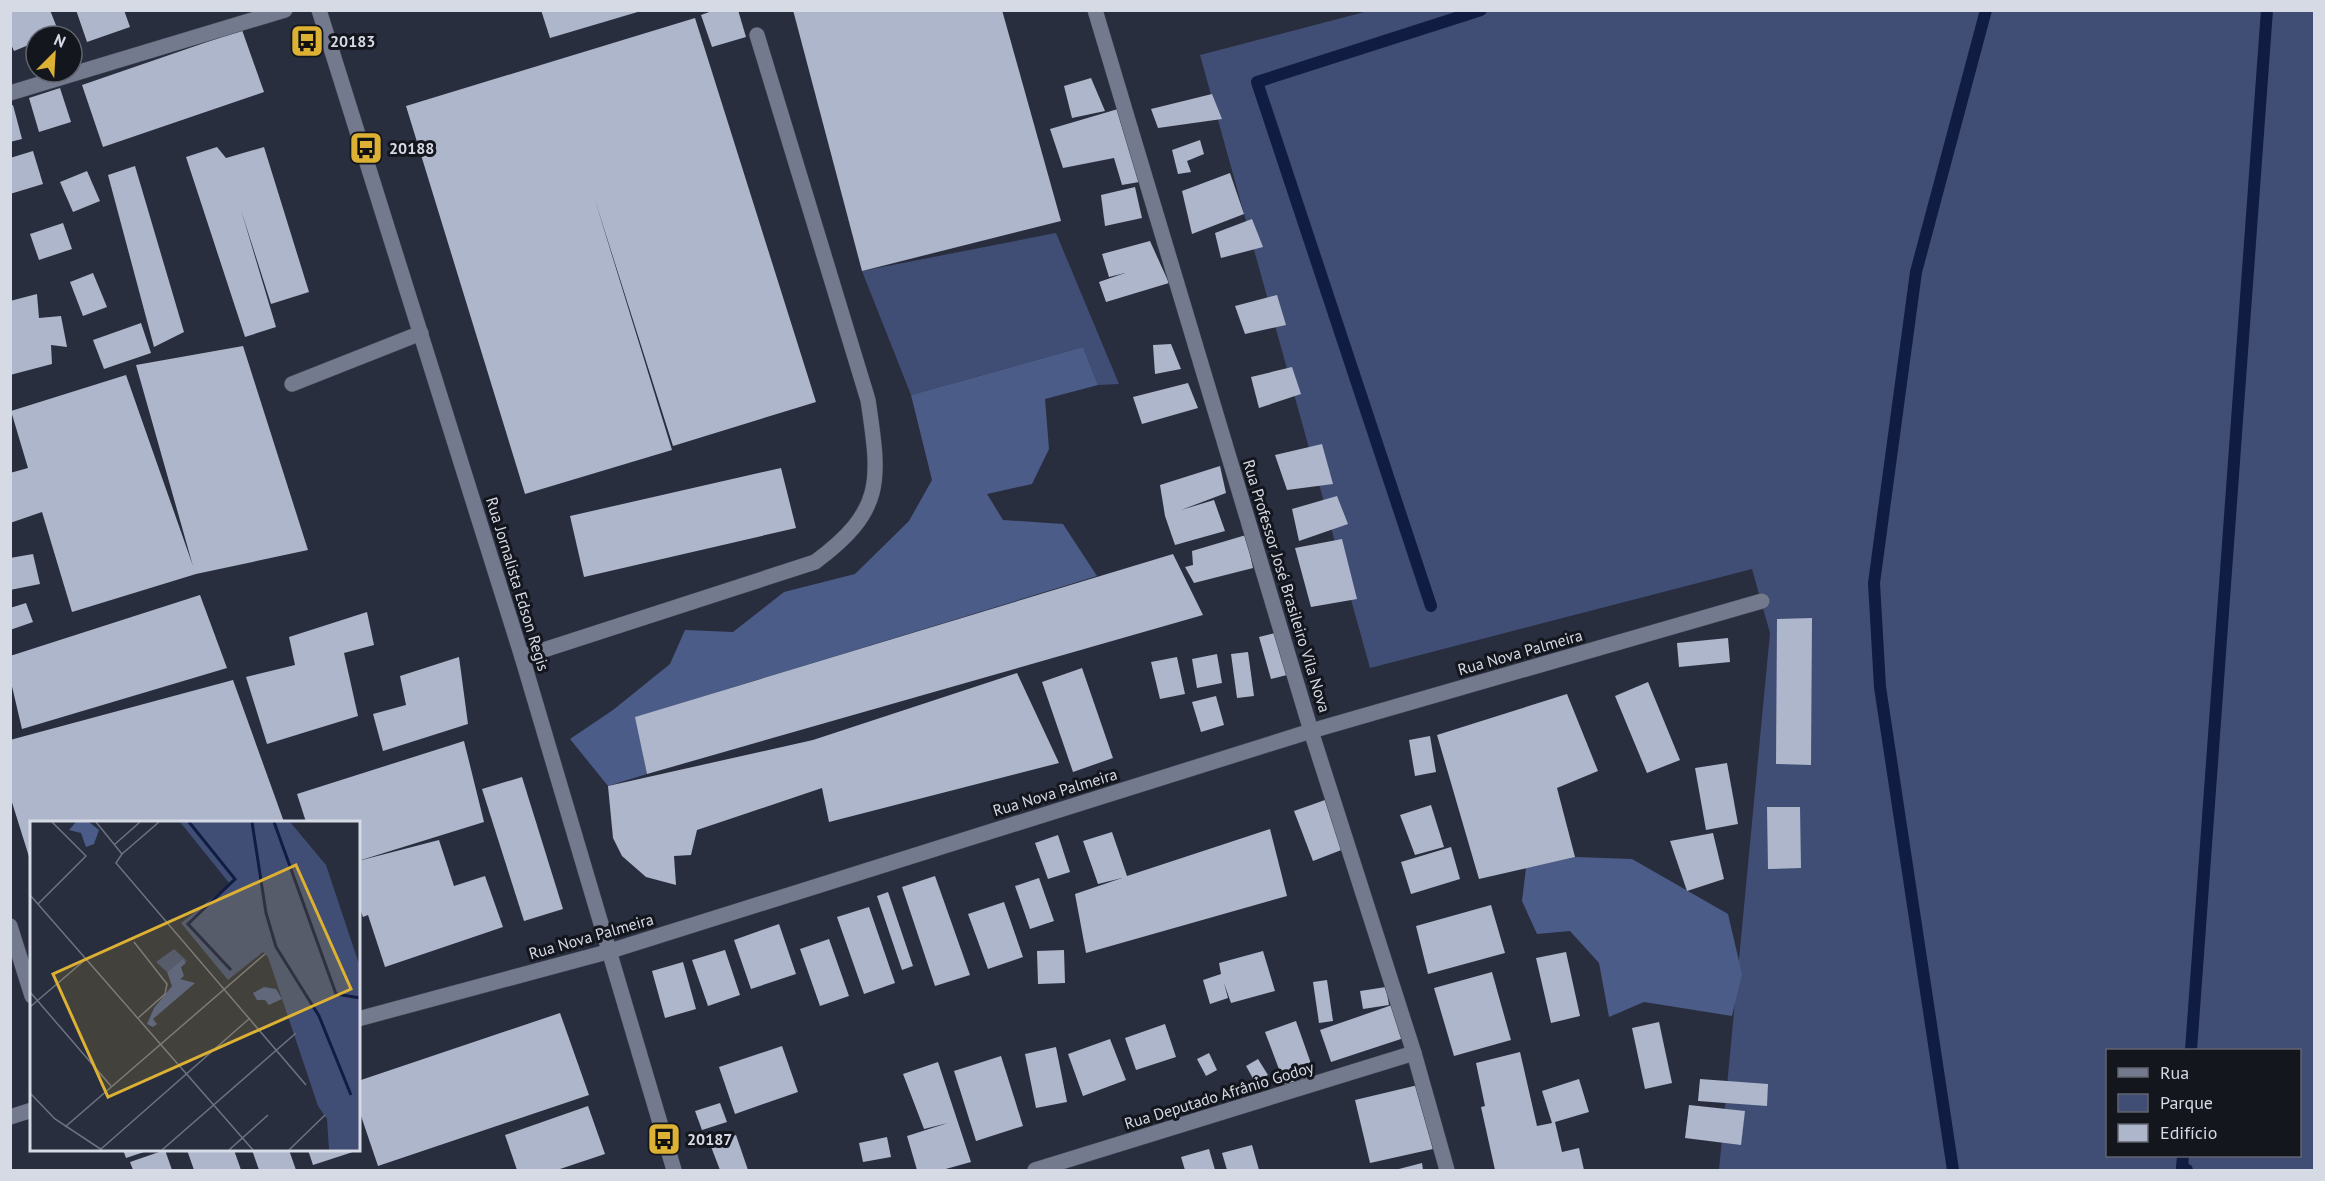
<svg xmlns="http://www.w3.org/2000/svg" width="2325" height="1181" font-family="'PT Sans',sans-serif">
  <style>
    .green { fill: #404e75; fill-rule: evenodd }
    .forest { fill: #4c5c88 }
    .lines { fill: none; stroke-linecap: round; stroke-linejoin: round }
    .stream { stroke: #111c42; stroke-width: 12 }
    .building { fill: #aeb6cb }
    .minor-casing { stroke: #444957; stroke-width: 16 }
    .minor { stroke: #737a8e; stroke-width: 15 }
    .labels { text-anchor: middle; stroke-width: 6; stroke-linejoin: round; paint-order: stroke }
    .poi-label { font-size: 16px; font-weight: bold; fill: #d6dae5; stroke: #14161e; text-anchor: start }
    .street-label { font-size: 16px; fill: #d6dae5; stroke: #14161e }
    .inset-river { fill: none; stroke: #111c42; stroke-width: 3 }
    .inset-road { fill: none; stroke: #6e7381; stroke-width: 1.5 }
    .view { fill: #ddb133; fill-opacity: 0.15; stroke: #ddb133; stroke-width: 3 }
    .inset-edge { fill: none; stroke: #d6dae5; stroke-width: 3 }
  </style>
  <rect width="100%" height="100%" fill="#282e3e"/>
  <g class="green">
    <path d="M1372,10L2314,11V1170H1719L1770,633L1752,569L1370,668L1200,55ZM2108,1050H2300V1156H2108Z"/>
    <polygon points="1056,233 1119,384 1098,385 1083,347 911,395 862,271"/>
  </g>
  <g class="forest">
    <polygon points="1083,347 1098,385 1045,399 1049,449 1032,484 987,494 1003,520 1063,524 1097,576 636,717 647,774 608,786 570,739 613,710 670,664 685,630 733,632 784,592 855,574 909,521 932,480 911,395"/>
    <polygon points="1575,857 1632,859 1728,914 1742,974 1732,1016 1644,1002 1609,1017 1599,963 1570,931 1537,934 1522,901 1526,868"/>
  </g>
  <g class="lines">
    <g class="stream">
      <polyline points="1431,606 1257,82 1481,10"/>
      <polyline points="2191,1050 2267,10"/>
      <polyline points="2183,1156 2182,1167 2187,1170"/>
      <polyline points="1953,1170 1880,687 1874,583 1916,272 1986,10"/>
    </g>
  </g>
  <g class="building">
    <polygon points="10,10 50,10 59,33 36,36 36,42 14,51 10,42"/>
    <polygon points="76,10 124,10 130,27 87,42"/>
    <polygon points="541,10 641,10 641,11 550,38"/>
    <polygon points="715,10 738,10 746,37 712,47 701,15"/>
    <polygon points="793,10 1002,10 1061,221 862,271"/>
    <polygon points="695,18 816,402 673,446 594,197 672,450 525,494 406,106"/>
    <polygon points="242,30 264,92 103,147 82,85"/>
    <polygon points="1091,78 1105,111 1072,118 1064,86"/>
    <polygon points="60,88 71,122 39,132 29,98"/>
    <polygon points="1212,94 1222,119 1158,128 1151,109"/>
    <polygon points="13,105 22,139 10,142 10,106"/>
    <polygon points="1118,109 1139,182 1122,185 1114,158 1063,168 1050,129"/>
    <polygon points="1200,140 1204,154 1187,161 1191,172 1178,174 1172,150"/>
    <polygon points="217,147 226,158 264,147 309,292 271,304 241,210 276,327 245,337 186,157"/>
    <polygon points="33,151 43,184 10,194 10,158"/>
    <polygon points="135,166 184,332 154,347 108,175"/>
    <polygon points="87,171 100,201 73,212 60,182"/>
    <polygon points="1230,173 1244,214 1192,234 1182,191"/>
    <polygon points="1135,187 1142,218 1105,226 1101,195"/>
    <polygon points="1252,219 1263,247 1221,258 1215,233"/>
    <polygon points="63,223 72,249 39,260 30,234"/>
    <polygon points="1150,241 1169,283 1106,302 1099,282 1125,273 1109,277 1102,254"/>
    <polygon points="93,273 107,307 83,316 70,282"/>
    <polygon points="37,294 39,318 61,316 67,347 51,345 52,364 10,375 10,301"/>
    <polygon points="1277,295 1286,325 1245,334 1235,306"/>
    <polygon points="141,323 151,353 104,369 93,340"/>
    <polygon points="1171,344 1181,369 1155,374 1153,345"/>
    <polygon points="243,346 308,550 196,574 72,612 42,512 10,523 10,473 28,468 11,411 126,375 193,566 136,365"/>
    <polygon points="1292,367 1301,394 1259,408 1251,377"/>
    <polygon points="1188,383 1198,408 1142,424 1133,397"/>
    <polygon points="1322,444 1333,484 1287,490 1275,455"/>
    <polygon points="1220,466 1226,493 1181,510 1214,500 1225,531 1175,545 1165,516 1160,485"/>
    <polygon points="781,468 796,528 584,577 570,516"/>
    <polygon points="1337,496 1348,524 1299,541 1292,509"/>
    <polygon points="1246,535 1253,568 1194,583 1185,567 1193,565 1192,551"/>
    <polygon points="1342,539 1357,599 1311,607 1295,548"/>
    <polygon points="33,554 40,584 10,590 10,558"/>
    <polygon points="1173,554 1203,615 647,774 635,717"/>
    <polygon points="200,595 227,668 22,729 10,678 10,656"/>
    <polygon points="26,603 33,622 10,630 10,608"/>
    <polygon points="367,612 374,645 344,653 358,716 267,744 246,677 295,665 289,637"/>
    <polygon points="1812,618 1811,765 1776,764 1777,619"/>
    <polygon points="1275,633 1287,675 1271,679 1259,637"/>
    <polygon points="1728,638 1730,662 1679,667 1677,643"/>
    <polygon points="1248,652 1254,696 1237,698 1231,654"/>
    <polygon points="1217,654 1222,683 1197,688 1192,659"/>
    <polygon points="459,657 468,724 383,751 373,714 406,705 400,676"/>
    <polygon points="1177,657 1185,694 1160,699 1151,662"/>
    <polygon points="1082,668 1113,758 1073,772 1042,682"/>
    <polygon points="1017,673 1059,763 829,822 822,788 697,830 691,855 674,856 676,885 646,877 622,856 613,838 608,786 813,740"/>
    <polygon points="233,680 284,822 32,822 31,863 10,796 10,740"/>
    <polygon points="1648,682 1680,760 1647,773 1615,696"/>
    <polygon points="1567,694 1598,771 1557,788 1575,857 1479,879 1437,735"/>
    <polygon points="1216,696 1224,725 1201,732 1192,702"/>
    <polygon points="1430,736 1436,772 1415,776 1409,740"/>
    <polygon points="464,741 484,822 358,861 358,822 306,822 297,794"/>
    <polygon points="1727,763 1738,824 1706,830 1695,768"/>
    <polygon points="522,777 563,909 524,921 482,789"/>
    <polygon points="1325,800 1344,849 1313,861 1294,811"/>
    <polygon points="1431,805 1444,847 1415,855 1400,815"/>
    <polygon points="1767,807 1800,807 1801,868 1768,869"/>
    <polygon points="1270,829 1287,896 1086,953 1075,894 1122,878 1098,884 1083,841 1112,832 1127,876"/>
    <polygon points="1713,833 1724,879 1687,891 1670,841"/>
    <polygon points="1058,835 1070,872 1048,879 1035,843"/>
    <polygon points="439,840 454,886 485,876 503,927 385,967 368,915 363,917 358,904 358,861"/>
    <polygon points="1451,847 1460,879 1411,894 1401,862"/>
    <polygon points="935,876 970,975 935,986 902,887"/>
    <polygon points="1039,878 1054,921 1030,929 1015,886"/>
    <polygon points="888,892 913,966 902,970 877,896"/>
    <polygon points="1004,902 1023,957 988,969 968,914"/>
    <polygon points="1491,905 1505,953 1428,974 1416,926"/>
    <polygon points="869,907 895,983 864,994 837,917"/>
    <polygon points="779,924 796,974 751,989 734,940"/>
    <polygon points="829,939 849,996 820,1006 800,949"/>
    <polygon points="725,950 740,995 708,1006 692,960"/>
    <polygon points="1064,950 1065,983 1038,984 1037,951"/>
    <polygon points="1263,951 1275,991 1231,1003 1224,983 1228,998 1210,1004 1203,980 1221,974 1219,963"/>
    <polygon points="1566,952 1580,1016 1551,1023 1536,958"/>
    <polygon points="683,962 696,1009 665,1018 652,971"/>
    <polygon points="1492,972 1511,1040 1454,1056 1434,988"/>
    <polygon points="1327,980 1333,1021 1319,1023 1313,982"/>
    <polygon points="1386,987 1389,1005 1363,1009 1360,991"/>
    <polygon points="1392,1005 1404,1038 1331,1062 1320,1030"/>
    <polygon points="560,1013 589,1095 378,1166 358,1107 358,1081"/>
    <polygon points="1296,1021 1315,1075 1285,1085 1265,1032"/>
    <polygon points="1659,1022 1672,1083 1645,1089 1632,1028"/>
    <polygon points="1165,1024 1176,1057 1136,1070 1125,1038"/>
    <polygon points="1110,1039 1126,1080 1083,1096 1068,1054"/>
    <polygon points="782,1046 798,1092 735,1114 719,1067"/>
    <polygon points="1056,1047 1067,1102 1036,1108 1025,1054"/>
    <polygon points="1520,1052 1537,1126 1552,1123 1542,1091 1579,1079 1589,1112 1555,1122 1562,1152 1579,1148 1584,1170 1495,1170 1481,1107 1485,1106 1476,1063"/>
    <polygon points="1209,1053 1217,1070 1206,1076 1197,1059"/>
    <polygon points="1001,1056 1023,1126 976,1141 954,1071"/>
    <polygon points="1258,1059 1268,1075 1255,1082 1246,1066"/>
    <polygon points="938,1062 971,1162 942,1170 917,1170 907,1136 948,1123 924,1129 903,1074"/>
    <polygon points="1700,1079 1768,1084 1767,1106 1698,1101"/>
    <polygon points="1418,1085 1433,1149 1370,1163 1355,1100"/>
    <polygon points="720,1103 727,1122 702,1130 695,1111"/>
    <polygon points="1689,1105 1745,1111 1741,1145 1685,1138"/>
    <polygon points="588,1106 605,1154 557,1170 517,1170 505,1135"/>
    <polygon points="736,1135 748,1170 720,1170 710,1144"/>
    <polygon points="887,1137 891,1157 863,1162 859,1143"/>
    <polygon points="1252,1145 1259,1170 1227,1170 1222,1153"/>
    <polygon points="358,1149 359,1150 313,1165 308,1150"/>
    <polygon points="1209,1149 1215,1170 1185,1170 1181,1157"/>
    <polygon points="123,1150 150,1150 126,1158"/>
    <polygon points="165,1150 172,1170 133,1170 130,1162"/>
    <polygon points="187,1150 234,1150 241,1170 194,1170"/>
    <polygon points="252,1150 289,1150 296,1170 259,1170"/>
    <polygon points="1422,1163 1423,1170 1395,1170"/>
  </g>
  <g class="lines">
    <defs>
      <g id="minor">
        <polyline points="319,10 522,657 674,1170"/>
        <polyline points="1095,10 1311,731 1414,1053 1447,1170"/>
        <polyline points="10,93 285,10"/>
        <polyline points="292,384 421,333"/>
        <path d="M522,657L815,562C885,510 880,481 868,400L757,35"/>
        <polyline points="10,926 32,996"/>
        <polyline points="358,1019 607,952 1311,731 1762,601"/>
        <polyline points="10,1117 32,1110"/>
        <polyline points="1035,1170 1414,1053"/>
      </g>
    </defs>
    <use href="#minor" class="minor-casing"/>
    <use href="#minor" class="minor"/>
  </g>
  <defs>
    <symbol id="bus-square" viewBox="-11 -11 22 22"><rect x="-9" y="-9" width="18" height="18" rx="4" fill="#ddb133" stroke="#14161e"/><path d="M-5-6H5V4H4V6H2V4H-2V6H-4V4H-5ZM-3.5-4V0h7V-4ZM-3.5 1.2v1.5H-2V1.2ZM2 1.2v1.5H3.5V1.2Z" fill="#111"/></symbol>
  </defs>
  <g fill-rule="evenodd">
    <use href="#bus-square" x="288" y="22" width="38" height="38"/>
    <use href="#bus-square" x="347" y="129" width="38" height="38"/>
    <use href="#bus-square" x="645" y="1120" width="38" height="38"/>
  </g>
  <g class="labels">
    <g class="poi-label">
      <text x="330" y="47">20183</text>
      <text x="389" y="154">20188</text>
      <text x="687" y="1145">20187</text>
    </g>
    <g class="street-label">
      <text transform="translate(518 584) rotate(73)" y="6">Rua Jornalista Edson Regis</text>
      <text transform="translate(1287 586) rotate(73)" y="6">Rua Professor José Brasileiro Vila Nova</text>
      <text transform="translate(1520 652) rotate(-16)" y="6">Rua Nova Palmeira</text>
      <text transform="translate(1055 792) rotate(-17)" y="6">Rua Nova Palmeira</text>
      <text transform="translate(591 936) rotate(-16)" y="6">Rua Nova Palmeira</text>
      <text transform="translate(1219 1095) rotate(-17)" y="6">Rua Deputado Afrânio Godoy</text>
    </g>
  </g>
  <g transform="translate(30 821)">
    <rect width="330" height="330" fill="#282e3e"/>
    <path d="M150,1H260L296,44L330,146V329H299L297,298L288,285L238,136L233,131L198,159L151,102L200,63ZM144,128L158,141L152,139L137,151L126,141Z" fill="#404e75"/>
    <path d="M46,1H59L69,9L64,23L56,26L51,12L39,9ZM153,138L156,142L151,146L154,155L150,158L165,162L123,198L127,203L123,206L117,203L124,187L142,165L137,151ZM234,166L246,168L252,178L239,184L235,179H227L223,172Z" fill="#4c5c88"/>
    <path class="inset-river" d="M159,1L205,58L158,103L201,149M222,1L236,92L246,126L289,195L321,274M244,1L306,173L330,177"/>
    <path class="inset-road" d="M66,1L92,33L86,42L276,264M84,24L110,1M92,33L129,1M0,74L223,329M8,83L56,35L22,1M104,121L137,163L135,173L108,197M0,171L81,265M0,186L56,138M0,272L25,298L72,329M35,306L235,133M71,328L220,197M132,329L266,212M199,329L238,294M259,329L295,294"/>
    <path class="view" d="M266,44L321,168L78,276L23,153Z"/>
    <rect width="330" height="330" class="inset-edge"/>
  </g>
  <rect width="2325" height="1181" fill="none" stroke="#d6dae5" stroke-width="24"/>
  <rect x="2106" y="1049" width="195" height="108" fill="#14161e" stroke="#62646e" stroke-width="1.5"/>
  <rect x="2118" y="1068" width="30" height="9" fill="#737a8e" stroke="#62646e" stroke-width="1.5"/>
  <text x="2160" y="1079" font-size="18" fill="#d6dae5">Rua</text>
  <rect x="2118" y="1094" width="30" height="18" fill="#404e75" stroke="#62646e" stroke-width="1.5"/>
  <text x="2160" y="1109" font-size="18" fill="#d6dae5">Parque</text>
  <rect x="2118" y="1124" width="30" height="18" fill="#aeb6cb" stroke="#62646e" stroke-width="1.5"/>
  <text x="2160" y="1139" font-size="18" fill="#d6dae5">Edifício</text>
  <g transform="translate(54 54) rotate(24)"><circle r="28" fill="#14161e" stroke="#62646e" stroke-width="1.5"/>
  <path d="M0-4.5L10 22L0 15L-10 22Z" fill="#ddb133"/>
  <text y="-9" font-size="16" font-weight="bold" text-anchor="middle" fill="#d6dae5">N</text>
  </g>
</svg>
